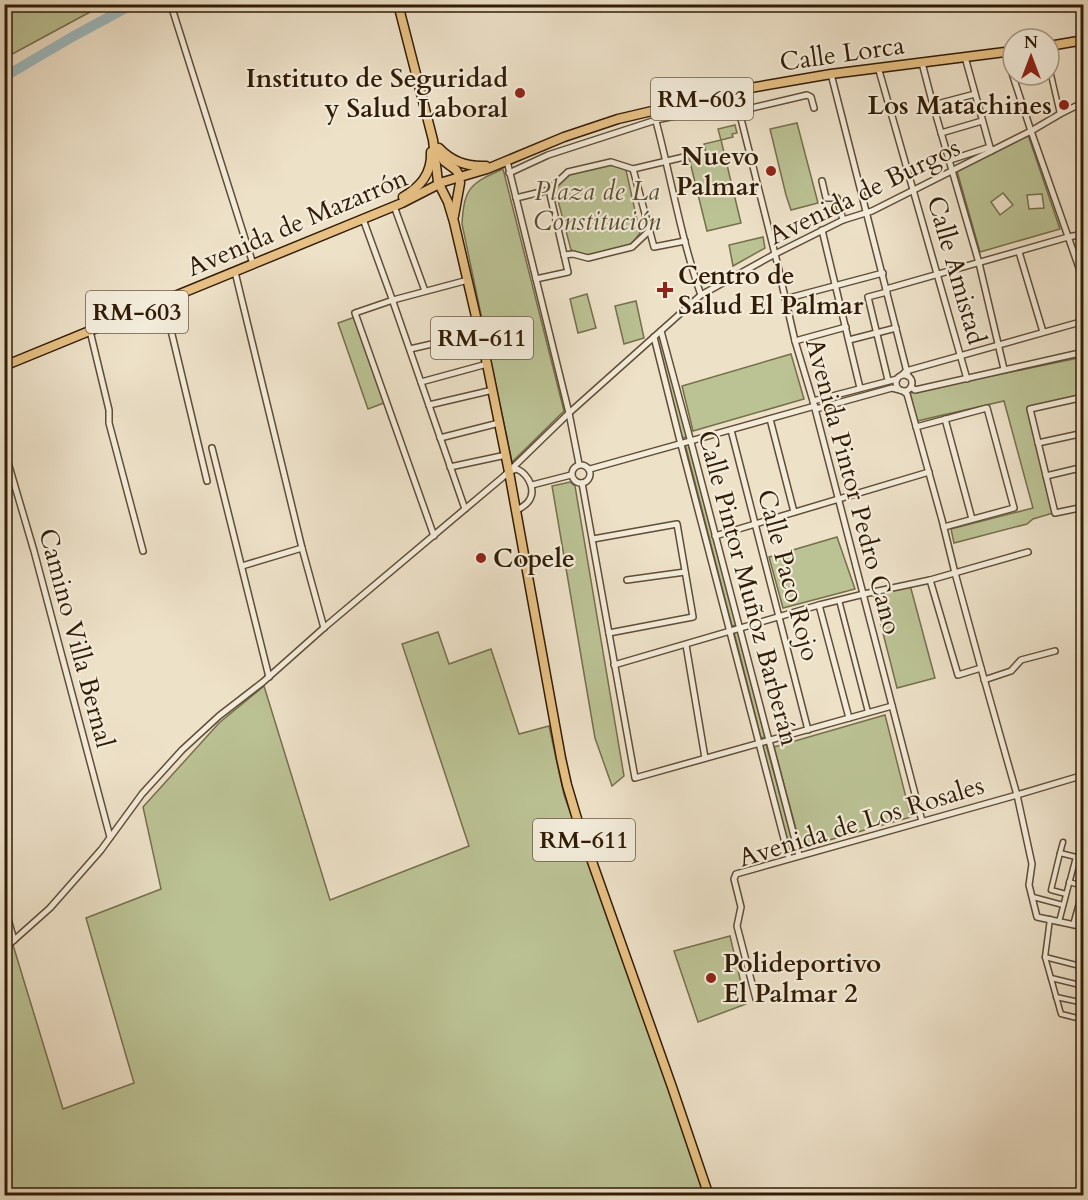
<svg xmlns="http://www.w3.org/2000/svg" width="1088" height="1200" font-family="Cardo,serif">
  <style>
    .green { fill: #bbc294; stroke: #766f4c; stroke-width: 1.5; fill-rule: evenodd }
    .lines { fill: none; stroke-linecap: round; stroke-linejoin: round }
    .river { stroke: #9ebbc0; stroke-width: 10 }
    .pedestrian-casing { stroke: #614d36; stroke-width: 7 }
    .minor-casing { stroke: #614d36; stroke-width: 8 }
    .primary-casing { stroke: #321c05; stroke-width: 11 }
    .pedestrian { stroke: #f3ecdb; stroke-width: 4 }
    .minor { stroke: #f3ecdb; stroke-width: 5 }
    .primary { stroke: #e6c084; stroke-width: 8 }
    .poi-dot { fill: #8f2418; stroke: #f3ecdb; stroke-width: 2 }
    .labels { text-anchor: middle; stroke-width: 4.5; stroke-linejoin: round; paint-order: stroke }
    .shield { fill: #f3ecdb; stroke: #6c5a45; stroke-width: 1.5 }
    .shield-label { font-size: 24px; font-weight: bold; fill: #321c05 }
    .street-label { font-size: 26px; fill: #321c05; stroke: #f3ecdb }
    .poi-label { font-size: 26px; font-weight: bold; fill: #321c05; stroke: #f3ecdb; text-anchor: end }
    .park-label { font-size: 26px; font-style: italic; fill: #5b4e30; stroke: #f3ecdb }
  </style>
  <rect width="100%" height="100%" fill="#ede1c8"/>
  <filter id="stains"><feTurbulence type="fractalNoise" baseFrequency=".00333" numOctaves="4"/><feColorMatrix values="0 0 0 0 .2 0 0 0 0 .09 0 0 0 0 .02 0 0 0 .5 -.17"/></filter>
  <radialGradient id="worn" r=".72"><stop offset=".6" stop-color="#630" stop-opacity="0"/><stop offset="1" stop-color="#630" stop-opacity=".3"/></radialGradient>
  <g class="green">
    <polygon points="5,4 103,4 103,5 5,58"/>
    <polygon points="797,123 818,203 791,210 786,195 770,129"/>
    <polygon points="735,125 737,133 732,134 733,137 721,140 741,223 707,231 689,158 706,154 704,144 721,140 718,129"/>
    <path d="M1028,135L1060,229L980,252L957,171ZM1003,193L1013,205L1000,215L991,202ZM1042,194L1044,208L1029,209L1027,195Z"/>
    <polygon points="611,164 626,170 640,233 630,246 588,255 571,250 555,189 569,174"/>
    <path d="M503,169L564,411L512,462L462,224C464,187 471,183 503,169Z"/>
    <polygon points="763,237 765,248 733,266 729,245"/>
    <polygon points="587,294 596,328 578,333 570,299"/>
    <polygon points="636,301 644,338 624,344 615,306"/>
    <polygon points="355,317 384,403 368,409 338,323"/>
    <polygon points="660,335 687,437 682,438 657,338"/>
    <polygon points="791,354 804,399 693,431 682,386"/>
    <polygon points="1083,357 1083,395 1028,407 1053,513 1033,519 1027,524 954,543 951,529 1033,508 1004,401 917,421 910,393"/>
    <polygon points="688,443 737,625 732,626 685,444"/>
    <polygon points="570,482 575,486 624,776 612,786 595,738 552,486"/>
    <polygon points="837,537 855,589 783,608 769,557"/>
    <polygon points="910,585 935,678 897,688 873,594"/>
    <polygon points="738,631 765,737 761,738 734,632"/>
    <polygon points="438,632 449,664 491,649 519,734 549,726 564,795 707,1195 5,1196 5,950 13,945 63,1109 134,1083 86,918 161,889 143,807 219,723 264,686 330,900 469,846 402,644"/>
    <polygon points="885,715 911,817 801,848 774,747"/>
    <polygon points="766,744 796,854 791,855 762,745"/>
    <polygon points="730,936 746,1004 698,1022 674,951"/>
  </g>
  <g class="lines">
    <g class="river">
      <polyline points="381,4 395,7 409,4"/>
      <polyline points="4,77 72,37 133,4"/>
    </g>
    <defs>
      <g id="pedestrian">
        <polyline points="1049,66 1060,114"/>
        <polyline points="839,600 868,712"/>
        <polyline points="1083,823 1084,823"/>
        <polyline points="1060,853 1063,842"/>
        <polyline points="1069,882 1083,886"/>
        <polyline points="1033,897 1063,905"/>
        <polyline points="1050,919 1045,957 1061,1014 1081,1019 1084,1011"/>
        <polyline points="1059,922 1076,857 1060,853 1051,890 1066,894"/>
        <polyline points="1073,925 1084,885"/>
        <polyline points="1045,957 1084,967"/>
        <polyline points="1051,978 1084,986"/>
        <polyline points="1056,997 1084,1003"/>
      </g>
      <g id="minor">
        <polyline points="171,5 253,264"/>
        <polyline points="1005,52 1031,131 1084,282"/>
        <polyline points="965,57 991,151"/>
        <polyline points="922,63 933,105 979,263 1004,369"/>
        <polyline points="878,67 967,379"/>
        <polyline points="831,74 908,376"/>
        <polyline points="734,91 777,262 795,341 813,401 922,821"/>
        <polyline points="933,105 975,94"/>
        <path d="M653,110C670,171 680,236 701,295"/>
        <polyline points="739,111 807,95 811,97 814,108"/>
        <polyline points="941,133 982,121"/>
        <polyline points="950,160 990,147"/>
        <polyline points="507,161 569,413 579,464"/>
        <polyline points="633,169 654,247 685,241"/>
        <polyline points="509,173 548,155 656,120 737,103"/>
        <polyline points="822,181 826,198 837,198 843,220"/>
        <polyline points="516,198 549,190 568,172 611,162 633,169 684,157"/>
        <polyline points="394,206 425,291"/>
        <polyline points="363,219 391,296 465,509"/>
        <polyline points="822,230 860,388"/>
        <polyline points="1019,252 1043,332"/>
        <polyline points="564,255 573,254 588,258 632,247 650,230"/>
        <polyline points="235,272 302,548 324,628"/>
        <polyline points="536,279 568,272 549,190"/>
        <polyline points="886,289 1068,237 1084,234"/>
        <polyline points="887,292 868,297 888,380"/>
        <polyline points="785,299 883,273"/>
        <polyline points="164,301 207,481"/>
        <polyline points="90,331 109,410 109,423 143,551"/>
        <polyline points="661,331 692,446 799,855"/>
        <polyline points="654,337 679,437 789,858"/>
        <polyline points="849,340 896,328"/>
        <polyline points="795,341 846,327"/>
        <polyline points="410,349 480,333"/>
        <polyline points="902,375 906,371 1084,321"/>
        <circle cx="904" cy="383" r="8"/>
        <polyline points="421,382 487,364"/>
        <polyline points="911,387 915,390 1084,352"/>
        <polyline points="903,391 907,394 942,520 955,573 981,668 1017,795 1032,864 1029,885 1037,917 1084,927"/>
        <polyline points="1084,397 1030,409 1055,513 1084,507"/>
        <polyline points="813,401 897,379"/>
        <polyline points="429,405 493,390"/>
        <polyline points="816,409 892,388 900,390"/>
        <polyline points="770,419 794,512"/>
        <polyline points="945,419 972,519"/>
        <polyline points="916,427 987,408 1014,508 944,527"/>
        <polyline points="731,430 808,730"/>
        <polyline points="440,438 499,423"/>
        <polyline points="1038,443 1084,433"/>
        <polyline points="212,448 269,677"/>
        <polyline points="4,449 34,551 110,837"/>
        <circle cx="581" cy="474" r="9"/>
        <polyline points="450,467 506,455"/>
        <polyline points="590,469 815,406"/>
        <path d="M511,471L517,469C529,475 537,491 528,502C525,506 520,508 516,511"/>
        <polyline points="1046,476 1084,467"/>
        <polyline points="582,483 635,778 892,706"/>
        <polyline points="532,485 571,475"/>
        <polyline points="434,536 355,313 393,300 468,280"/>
        <polyline points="715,536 929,472"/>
        <polyline points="593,539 677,524 693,617 609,633"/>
        <polyline points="242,566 302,548"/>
        <polyline points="627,580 685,572"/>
        <polyline points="930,580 958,675 981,668"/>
        <polyline points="819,605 849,718"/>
        <polyline points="686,645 705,758"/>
        <polyline points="614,665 819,605 864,594 930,580 1028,552"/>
        <polyline points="984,680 1011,671 1021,660 1055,651"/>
        <polyline points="4,905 14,940"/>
        <polyline points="4,949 50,908 101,850 142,794 182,750 219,716 263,682 326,626 503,477 569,413 701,295 775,254 843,220 872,211 1031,131 1060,114 1084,102"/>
        <polyline points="756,999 737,926 741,907 734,879 736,874 1017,795 1084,775"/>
      </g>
      <g id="primary">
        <polyline points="398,4 433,140 438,182 448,202 454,222 487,364 509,472 561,758 567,785 578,822 672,1087 709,1196"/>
        <polyline points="1049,46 1084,40"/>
        <path d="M439,148C452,162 467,167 486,166"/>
        <polyline points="437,149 444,161 456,170 459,175 460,183 454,216"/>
        <path d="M403,197C420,187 432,174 431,152"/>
        <polyline points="4,366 363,219 402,203 443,182 487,169 564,137 618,119 750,88 831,74 1013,51"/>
      </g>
    </defs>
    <use href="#pedestrian" class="pedestrian-casing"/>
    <use href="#minor" class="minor-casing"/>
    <use href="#primary" class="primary-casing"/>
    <use href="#pedestrian" class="pedestrian"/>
    <use href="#minor" class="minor"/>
    <use href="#primary" class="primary"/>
  </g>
  <g class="poi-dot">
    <circle cx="520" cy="93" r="6"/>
    <circle cx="1064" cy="105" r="6"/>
    <circle cx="771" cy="171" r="6"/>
    <path d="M662 281h6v6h6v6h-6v6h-6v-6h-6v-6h6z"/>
    <circle cx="481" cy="558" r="6"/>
    <circle cx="711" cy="978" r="6"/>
  </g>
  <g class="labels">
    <g class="shield">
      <rect x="651" y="78" width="102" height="42" rx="4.5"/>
      <rect x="86" y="291" width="102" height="42" rx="4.5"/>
      <rect x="431" y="317" width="102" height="42" rx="4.5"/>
      <rect x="533" y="819" width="102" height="42" rx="4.5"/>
    </g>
    <g class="shield-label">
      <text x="702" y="107">RM-603</text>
      <text x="137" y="320">RM-603</text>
      <text x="482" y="346">RM-611</text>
      <text x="584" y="848">RM-611</text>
    </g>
    <g class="street-label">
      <text transform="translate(842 53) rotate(-8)" y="9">Calle Lorca</text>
      <text transform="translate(864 191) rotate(-26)" y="9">Avenida de Burgos</text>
      <text transform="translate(297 222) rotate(-23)" y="9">Avenida de Mazarrón</text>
      <text transform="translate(957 270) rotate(74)" y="9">Calle Amistad</text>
      <text transform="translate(854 486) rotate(75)" y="9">Avenida Pintor Pedro Cano</text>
      <text transform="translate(789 575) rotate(75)" y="9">Calle Paco Rojo</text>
      <text transform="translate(749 588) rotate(75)" y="9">Calle Pintor Muñoz Barberán</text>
      <text transform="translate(77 638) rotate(75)" y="9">Camino Villa Bernal</text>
      <text transform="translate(861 821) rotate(-17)" y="9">Avenida de Los Rosales</text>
    </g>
    <g class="poi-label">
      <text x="508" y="87">Instituto de Seguridad<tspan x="508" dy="30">y Salud Laboral</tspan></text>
      <text x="1052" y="114">Los Matachines</text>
      <text x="759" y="165">Nuevo<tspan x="759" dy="30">Palmar</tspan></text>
      <text x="678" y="284" text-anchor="start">Centro de<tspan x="678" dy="30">Salud El Palmar</tspan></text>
      <text x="493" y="567" text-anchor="start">Copele</text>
      <text x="723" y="972" text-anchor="start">Polideportivo<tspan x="723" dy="30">El Palmar 2</tspan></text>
    </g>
    <g class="park-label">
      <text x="597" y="200">Plaza de La<tspan x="597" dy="30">Constitución</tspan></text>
    </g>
  </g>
  <rect width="1088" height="1200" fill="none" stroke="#ede1c8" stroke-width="24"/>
  <rect x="6" y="6" width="1076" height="1188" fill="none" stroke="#321c05" stroke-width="3"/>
  <rect x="12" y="12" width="1064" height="1176" fill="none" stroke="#321c05" stroke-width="1.5"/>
  <g transform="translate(1031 57)"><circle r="28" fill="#f3ecdb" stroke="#a69985" stroke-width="1.5"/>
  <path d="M0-4.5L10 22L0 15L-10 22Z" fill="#8f2418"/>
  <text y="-9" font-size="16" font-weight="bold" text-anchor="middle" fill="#321c05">N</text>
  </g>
  <rect width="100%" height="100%" filter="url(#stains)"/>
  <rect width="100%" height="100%" fill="url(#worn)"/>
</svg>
